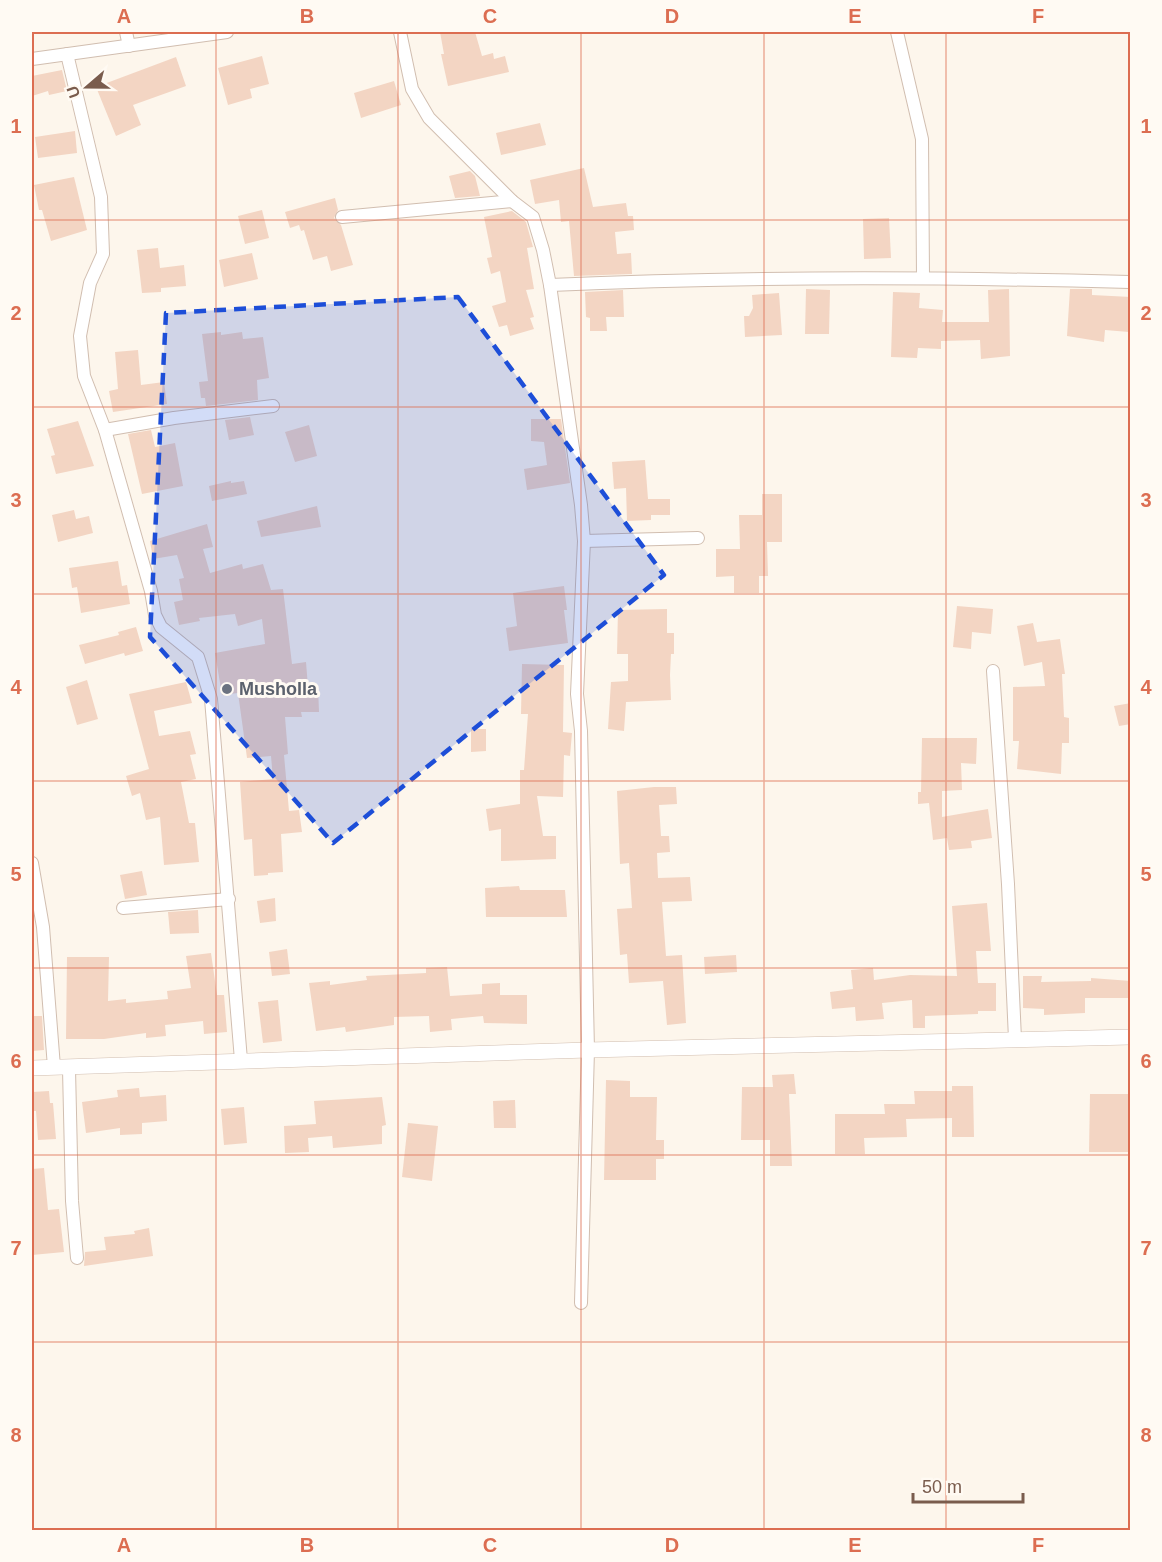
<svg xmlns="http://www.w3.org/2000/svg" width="1162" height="1562" font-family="Helvetica,sans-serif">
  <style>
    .building { fill: #f3d5c3 }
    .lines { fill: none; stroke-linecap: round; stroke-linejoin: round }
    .minor-casing { stroke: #d1beb0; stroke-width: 14 }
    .tertiary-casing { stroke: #d1beb0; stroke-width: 16 }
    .minor { stroke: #fff; stroke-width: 12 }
    .tertiary { stroke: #fff; stroke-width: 15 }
    .marked { fill: #1d4ed8; fill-opacity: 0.2; stroke: #1d4ed8; stroke-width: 4.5; stroke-dasharray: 12 8; stroke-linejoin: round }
    .grid { fill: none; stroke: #dc6d51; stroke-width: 1.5; stroke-opacity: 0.55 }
    .worship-dot { fill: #6b7280; stroke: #fffaf3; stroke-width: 2 }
    .labels { text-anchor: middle; stroke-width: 6; stroke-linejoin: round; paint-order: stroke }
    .worship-label { font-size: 18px; font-weight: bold; fill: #5b616d; stroke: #fffaf3; text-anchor: start }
    .neatline { fill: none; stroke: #dc6d51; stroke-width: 2 }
    .grid-label { font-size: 20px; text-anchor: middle; font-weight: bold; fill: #dc6d51 }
  </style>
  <rect width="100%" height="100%" fill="#fdf6ec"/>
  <g class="building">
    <polygon points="440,32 475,32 482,56 493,53 494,59 505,56 509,72 448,86 441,54 444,54"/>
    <polygon points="262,56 269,84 250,89 252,98 228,105 218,68"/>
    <polygon points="176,57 186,86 133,105 141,125 116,136 96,87"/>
    <polygon points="62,70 67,91 49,95 48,91 32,96 32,76"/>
    <polygon points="394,81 401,105 361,118 354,93"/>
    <polygon points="540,123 546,145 501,155 496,133"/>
    <polygon points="75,131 77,153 38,158 35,137"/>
    <polygon points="584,168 593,207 626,203 628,216 633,216 634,230 615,232 617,254 631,253 632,274 574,276 569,221 561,222 559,200 535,204 530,180"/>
    <polygon points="470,171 475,176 480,196 455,198 449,176"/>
    <polygon points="74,177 87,230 51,241 42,210 39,210 34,185"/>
    <polygon points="335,198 338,210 334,218 341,225 353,265 331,271 327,256 313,260 304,230 301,231 299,225 290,228 285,212"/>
    <polygon points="262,210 269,238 245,244 238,216"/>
    <polygon points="512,211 526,222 533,247 527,248 534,289 526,290 534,317 530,318 534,329 510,336 507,325 499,327 492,306 506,302 500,271 491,274 487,258 492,257 484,217"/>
    <polygon points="889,218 891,258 864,259 863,219"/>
    <polygon points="158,248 160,268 184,265 186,286 161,288 161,292 142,293 137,250"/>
    <polygon points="252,253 258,279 224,287 219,260"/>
    <polygon points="806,289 830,290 829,334 805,334"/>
    <polygon points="1009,289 1010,356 981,359 980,340 941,341 941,349 918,348 917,358 891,357 893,292 920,293 919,308 943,310 942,322 989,322 988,290"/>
    <polygon points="1070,289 1092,289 1092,295 1131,297 1129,332 1105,330 1104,342 1067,336"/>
    <polygon points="623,290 624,317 606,317 607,331 590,331 590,318 586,317 585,292"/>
    <polygon points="779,293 782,335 745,337 744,316 749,316 753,308 752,295"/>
    <polygon points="221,332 221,335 242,332 243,339 263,337 269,378 257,380 258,400 206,406 205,398 201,398 199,382 208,381 202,334"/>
    <polygon points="138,350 141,385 164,382 167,404 113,412 109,391 118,389 115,352"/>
    <polygon points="250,417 254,435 229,440 225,420"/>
    <polygon points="531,419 561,419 570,483 527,490 524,469 547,465 544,442 531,441"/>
    <polygon points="78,421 94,466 56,474 51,456 55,455 47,429"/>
    <polygon points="309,425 317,456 295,462 285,432"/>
    <polygon points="151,430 155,447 175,443 183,486 142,494 128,434"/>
    <polygon points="645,460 648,499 670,499 670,515 651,515 651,520 627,521 626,488 614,489 612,462"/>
    <polygon points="231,481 231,483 244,481 247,494 212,501 209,486"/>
    <polygon points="762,494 782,494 782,542 767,542 768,576 759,576 759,593 734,593 734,576 716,577 716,549 740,549 739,515 762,515"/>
    <polygon points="317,506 321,527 261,537 257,521"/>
    <polygon points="74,510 76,519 89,516 93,533 58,542 52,515"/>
    <polygon points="207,524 213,547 203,549 210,573 242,564 243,569 263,564 271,590 283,589 292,664 306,662 308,687 318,687 319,712 301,712 302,717 285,717 288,754 284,755 289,811 299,810 302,832 281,834 283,872 268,873 268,875 254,876 252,839 244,840 240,782 273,779 271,756 247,758 238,693 222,695 215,653 265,644 262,619 238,626 235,614 199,618 200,621 179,625 174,602 183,600 179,579 184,578 177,555 153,559 150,541"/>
    <polygon points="118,561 122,586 127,585 130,604 81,613 77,587 72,588 69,568"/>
    <polygon points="564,586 567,610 564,610 568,643 509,651 506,628 517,626 513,593"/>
    <polygon points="957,606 993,609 991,634 972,632 971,649 953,647"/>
    <polygon points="667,609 667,633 674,633 674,654 671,654 670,675 671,700 626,702 624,731 608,729 611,682 628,681 628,654 617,654 618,610"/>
    <polygon points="1033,623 1037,642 1060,639 1065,674 1062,674 1064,717 1069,718 1069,743 1062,743 1061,774 1017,769 1019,741 1013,741 1013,687 1045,686 1042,662 1024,666 1017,626"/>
    <polygon points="136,627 143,651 125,656 124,653 85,664 79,645 119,635 118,632"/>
    <polygon points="522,664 564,665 563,732 572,733 570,756 564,755 563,797 537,796 543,836 556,836 556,859 501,861 501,829 489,831 486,809 520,804 520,770 524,770 528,714 521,714"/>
    <polygon points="87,680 98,719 77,725 66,687"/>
    <polygon points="186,682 192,703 154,711 159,736 190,731 196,754 190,755 196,779 181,782 189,823 195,823 199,862 164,865 160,817 146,820 140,793 132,796 126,776 149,769 129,694"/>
    <polygon points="1131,703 1131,724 1119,726 1114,706"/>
    <polygon points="471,729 486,729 486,751 471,752"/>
    <polygon points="922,738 977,738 976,764 961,763 962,790 942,791 942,817 988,809 992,838 971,841 972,848 949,850 947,838 933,840 929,803 918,804 918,792 921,792"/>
    <polygon points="654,787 676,787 677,804 659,805 661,836 669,836 670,852 657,853 658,878 690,877 692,901 662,902 666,956 682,955 686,1023 667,1025 663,981 629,983 627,954 620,955 617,909 632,908 629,863 620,864 617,791"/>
    <polygon points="142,871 147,895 125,899 120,875"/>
    <polygon points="519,886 520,890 565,890 567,917 486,917 485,888"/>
    <polygon points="275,898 276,921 260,923 257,901"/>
    <polygon points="987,903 991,951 976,951 978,983 996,983 996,1011 978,1011 978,1014 925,1016 925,1028 913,1028 912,1000 882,1003 884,1019 856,1021 855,1007 832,1009 830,992 853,989 851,970 873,968 874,980 910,975 957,976 952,906"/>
    <polygon points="198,910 199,933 170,934 168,912"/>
    <polygon points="287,949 290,974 272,976 269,952"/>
    <polygon points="211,953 217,995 224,995 227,1032 204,1034 203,1021 165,1025 166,1036 146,1038 146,1033 104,1039 66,1039 67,957 109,957 108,1001 126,999 126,1003 168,999 167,991 191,988 186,956"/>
    <polygon points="736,955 737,972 705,974 704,957"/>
    <polygon points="447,967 450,996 482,994 482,984 500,983 500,995 527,995 527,1024 484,1023 483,1016 451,1019 452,1030 430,1032 429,1016 394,1017 394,1025 346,1032 345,1027 316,1031 309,983 330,981 330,985 367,980 366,976 426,973 426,968"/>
    <polygon points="1023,976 1042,976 1041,982 1091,981 1091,978 1131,981 1131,998 1085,998 1085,1013 1044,1015 1044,1009 1023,1008"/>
    <polygon points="278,1000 282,1041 263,1043 258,1002"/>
    <polygon points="32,1016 42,1016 44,1050 32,1051"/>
    <polygon points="794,1074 796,1094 789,1094 792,1166 770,1166 770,1140 741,1140 742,1087 773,1087 772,1075"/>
    <polygon points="606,1080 630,1081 630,1097 657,1097 656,1140 664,1140 664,1159 656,1159 656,1180 604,1180"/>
    <polygon points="952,1086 973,1086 974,1137 952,1137 952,1118 906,1119 907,1137 864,1138 865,1154 835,1154 835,1114 885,1114 884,1104 915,1104 914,1091 952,1091"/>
    <polygon points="139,1088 140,1097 166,1095 167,1121 142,1123 142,1134 120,1135 120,1128 86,1133 82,1102 118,1097 117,1090"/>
    <polygon points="49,1091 50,1103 53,1103 56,1139 38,1140 36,1111 32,1111 32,1092"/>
    <polygon points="1090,1094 1131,1094 1131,1152 1089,1152"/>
    <polygon points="382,1097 386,1125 382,1126 382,1144 333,1148 332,1136 308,1138 309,1152 285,1153 284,1126 316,1124 314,1101"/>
    <polygon points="515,1100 516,1128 494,1128 493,1101"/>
    <polygon points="244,1107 247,1143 224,1145 221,1109"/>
    <polygon points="408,1123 438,1126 432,1181 402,1177"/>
    <polygon points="44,1168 48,1210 59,1209 64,1252 32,1255 32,1169"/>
    <polygon points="149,1228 153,1256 84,1266 85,1252 106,1250 104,1237 135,1234 134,1231"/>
  </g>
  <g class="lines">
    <defs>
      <g id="minor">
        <polyline points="126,32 129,46"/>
        <polyline points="400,32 412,89 429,118 512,201 533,217 543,250 550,285 581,505 584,541 577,694 581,731 588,1050 581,1303"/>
        <polyline points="897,32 922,139 923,277"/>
        <polyline points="67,54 101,197 103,254 90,283 80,336 84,376 105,430 151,591 155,615 161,627 198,657 211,699 241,1060"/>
        <polyline points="32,59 227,32"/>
        <polyline points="342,217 512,201"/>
        <path d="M550,285C744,276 937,277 1130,282"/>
        <polyline points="105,430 174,418 273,406"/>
        <polyline points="584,541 698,538"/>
        <polyline points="993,671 1008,884 1015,1039"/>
        <polyline points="32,863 43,927 54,1067"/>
        <polyline points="123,908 229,899"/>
        <polyline points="69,1069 72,1201 77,1258"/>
      </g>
      <polyline id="tertiary" points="32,1068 588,1050 1130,1037"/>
    </defs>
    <use href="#minor" class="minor-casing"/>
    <use href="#tertiary" class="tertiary-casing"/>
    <use href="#minor" class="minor"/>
    <use href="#tertiary" class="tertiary"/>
  </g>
  <path class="marked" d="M458,297L664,575L333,843L150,637L166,313Z"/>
  <path class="grid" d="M216,32V1530M398,32V1530M581,32V1530M764,32V1530M946,32V1530M32,220H1130M32,407H1130M32,594H1130M32,781H1130M32,968H1130M32,1155H1130M32,1342H1130"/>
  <circle class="worship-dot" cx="227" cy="689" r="6"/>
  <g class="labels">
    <g class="worship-label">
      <text x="239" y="695">Musholla</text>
    </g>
  </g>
  <rect width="1162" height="1562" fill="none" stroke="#fffaf3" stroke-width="66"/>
  <g transform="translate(87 87) rotate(250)" stroke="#fffaf3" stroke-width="4.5" paint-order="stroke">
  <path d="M0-4.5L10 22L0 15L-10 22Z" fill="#7a5c4d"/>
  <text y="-9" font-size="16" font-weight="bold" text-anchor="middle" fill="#7a5c4d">U</text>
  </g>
  <path d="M913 1493v9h110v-9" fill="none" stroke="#7a5c4d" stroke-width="3"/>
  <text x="922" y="1493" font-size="18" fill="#7a5c4d" stroke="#fffaf3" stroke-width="4.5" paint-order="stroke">50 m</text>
  <rect x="33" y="33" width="1096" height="1496" class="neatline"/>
  <g class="grid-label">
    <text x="124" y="23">A</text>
    <text x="307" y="23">B</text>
    <text x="490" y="23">C</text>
    <text x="672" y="23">D</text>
    <text x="855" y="23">E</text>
    <text x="1038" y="23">F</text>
    <text x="16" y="133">1</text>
    <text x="1146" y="133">1</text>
    <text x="16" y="320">2</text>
    <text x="1146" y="320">2</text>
    <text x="16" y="507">3</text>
    <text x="1146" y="507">3</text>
    <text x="16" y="694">4</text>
    <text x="1146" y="694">4</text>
    <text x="16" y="881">5</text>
    <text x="1146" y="881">5</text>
    <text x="16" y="1068">6</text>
    <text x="1146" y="1068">6</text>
    <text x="16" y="1255">7</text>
    <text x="1146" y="1255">7</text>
    <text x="16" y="1442">8</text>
    <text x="1146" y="1442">8</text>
    <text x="124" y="1552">A</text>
    <text x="307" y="1552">B</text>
    <text x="490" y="1552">C</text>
    <text x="672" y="1552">D</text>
    <text x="855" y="1552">E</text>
    <text x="1038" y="1552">F</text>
  </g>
</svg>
